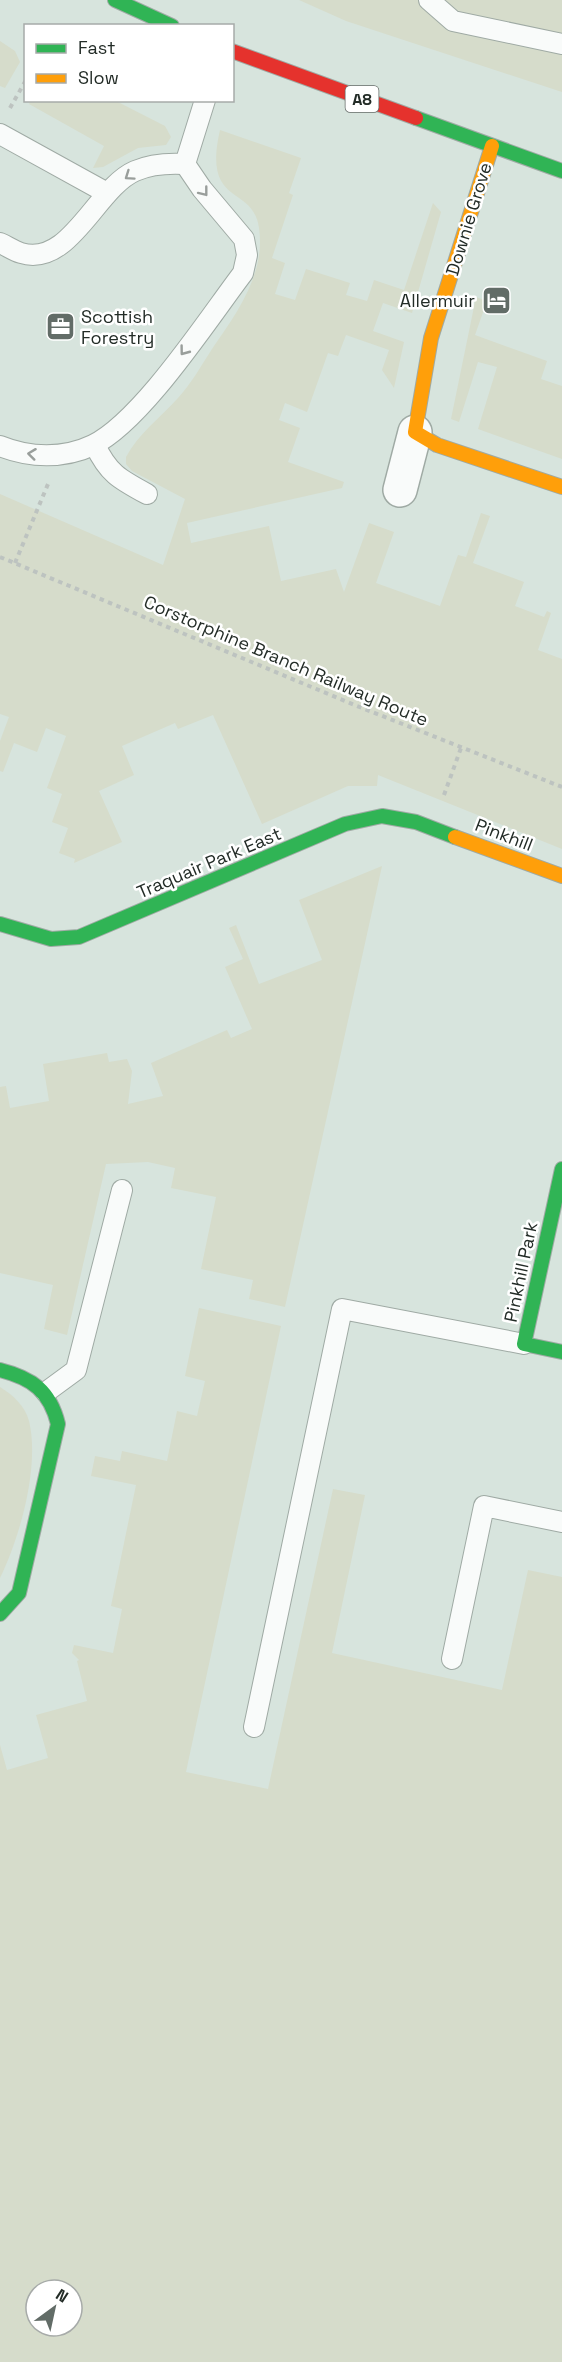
<svg xmlns="http://www.w3.org/2000/svg" width="562" height="2362" font-family="'Space Grotesk',sans-serif">
  <style>
    .green { fill: #d6dccb; fill-rule: evenodd }
    .lines { fill: none; stroke-linecap: round; stroke-linejoin: round }
    .lane-casing { stroke: #9faaa4; stroke-width: 22 }
    .street-casing { stroke: #9faaa4; stroke-width: 36 }
    .fast-casing { stroke: #9faaa4; stroke-width: 16 }
    .slow-casing { stroke: #9faaa4; stroke-width: 16 }
    .jam-casing { stroke: #9faaa4; stroke-width: 16 }
    .path { stroke: #bdc3c0; stroke-width: 4; stroke-dasharray: 4.5 4.5; stroke-linecap: butt }
    .lane { stroke: #f9fbfa; stroke-width: 20 }
    .street { stroke: #f9fbfa; stroke-width: 33 }
    .fast { stroke: #30b455; stroke-width: 14 }
    .slow { stroke: #ff9f0a; stroke-width: 14 }
    .jam { stroke: #e5322d; stroke-width: 14 }
    .oneway { stroke: #999e9b }
    .labels { text-anchor: middle; stroke-width: 5; stroke-linejoin: round; paint-order: stroke }
    .shield { fill: #fff; stroke: #656b68; stroke-width: 1.5 }
    .shield-label { font-size: 16px; font-weight: bold; fill: #232c27 }
    .street-label { font-size: 18px; fill: #232c27; stroke: #fff }
    .poi-label { font-size: 18px; fill: #232c27; stroke: #fff; text-anchor: end }
  </style>
  <rect width="100%" height="100%" fill="#d7e4dd"/>
  <g class="green">
    <polygon points="299,0 562,0 562,92 346,21"/>
    <polygon points="0,41 15,51 20,62 5,88 0,86"/>
    <polygon points="31,100 116,101 165,126 171,137 166,145 138,148 103,167 93,168 104,146 29,104"/>
    <path d="M220,130L301,158L289,193L293,195L272,258L285,263L275,294L295,300L306,269L350,283L346,295L367,301L374,280L404,290L433,203L441,212L412,313L383,303L373,331L404,342L394,388L382,370L389,350L346,335L338,356L328,353L307,412L285,403L279,420L300,428L288,462L344,482L342,488L187,523L191,543L269,526L281,581L336,569L344,592L369,523L394,532L376,583L440,606L458,555L466,557L481,513L490,516L473,563L524,582L515,606L544,617L547,611L551,613L538,650L562,659V849L378,775L377,786H348L262,824L213,715L178,729L175,723L122,746L134,775L99,791L122,842L74,863L75,859L59,853L68,828L52,822L62,794L47,788L66,736L46,728L37,752L14,743L3,772L0,771V741L9,717L0,714V494L163,565L185,499L132,471L126,464V457C138,434 161,417 178,398C191,384 201,366 212,349C236,314 266,274 259,228C253,184 202,208 220,130Z"/>
    <polygon points="476,297 487,301 475,335 547,361 541,379 562,386 562,459 478,429 497,367 478,362 459,422 451,419"/>
    <polygon points="382,866 285,1307 249,1299 253,1280 201,1269 216,1197 171,1188 175,1168 148,1162 106,1164 67,1335 44,1329 53,1285 0,1273 0,1087 6,1086 10,1108 49,1101 43,1064 107,1053 109,1062 127,1059 132,1071 128,1104 163,1096 151,1063 227,1030 231,1038 252,1029 225,967 243,959 229,928 236,925 259,984 322,960 299,900"/>
    <path d="M199,1308L281,1326L186,1772L268,1789L333,1489L365,1495L332,1653L502,1690L528,1570L562,1577V2362H0V1745L7,1770L48,1758L36,1715L87,1701L77,1661L79,1660L72,1653L74,1645L113,1653L122,1609L111,1606L136,1485L91,1476L95,1456L120,1461L122,1451L167,1461L177,1411L197,1416L205,1381L185,1376ZM36,2290H72V2326H36Z"/>
    <path d="M0,1387C13,1395 25,1406 29,1421C40,1466 20,1537 0,1578Z"/>
  </g>
  <g class="lines">
    <defs>
      <g id="lane">
        <polyline points="429,0 453,21 562,44"/>
        <polyline points="0,134 107,193"/>
        <path d="M0,243C7,246 14,251 21,253C70,268 96,188 135,171C151,164 168,163 185,164"/>
        <path d="M95,445C108,473 119,479 147,494"/>
        <path d="M0,446C29,458 64,459 93,445C142,421 208,319 243,273L247,255L244,239L202,189L185,164L205,100"/>
        <polyline points="46,1392 76,1370 122,1190"/>
        <polyline points="452,1659 484,1506 562,1522"/>
        <polyline points="254,1727 342,1309 524,1344"/>
      </g>
      <polyline id="street" points="400,490 415,432"/>
      <g id="fast">
        <polyline points="115,0 172,26"/>
        <polyline points="416,118 562,171"/>
        <polyline points="0,924 51,939 79,937 345,824 382,816 416,822 455,837"/>
        <polyline points="562,1169 524,1344 562,1352"/>
        <path d="M0,1370C32,1378 50,1391 58,1424L19,1593L0,1614"/>
      </g>
      <g id="slow">
        <polyline points="492,146 431,338 415,432 437,445 562,487"/>
        <polyline points="455,837 562,876"/>
      </g>
      <polyline id="jam" points="232,51 416,118"/>
    </defs>
    <use href="#lane" class="lane-casing"/>
    <use href="#street" class="street-casing"/>
    <use href="#fast" class="fast-casing"/>
    <use href="#slow" class="slow-casing"/>
    <use href="#jam" class="jam-casing"/>
    <g class="path">
      <polyline points="10,108 26,80"/>
      <polyline points="0,557 357,706 562,787"/>
      <polyline points="15,563 48,484"/>
      <polyline points="444,795 461,748"/>
    </g>
    <use href="#lane" class="lane"/>
    <use href="#street" class="street"/>
    <use href="#fast" class="fast"/>
    <use href="#slow" class="slow"/>
    <use href="#jam" class="jam"/>
  </g>
  <defs><path id="oneway-chevron" d="M-2-3.5L2.5 0L-2 3.5" fill="none" stroke-width="1.6" stroke-linecap="round" stroke-linejoin="round" transform="scale(1.5)"/></defs>
  <g class="oneway">
    <use href="#oneway-chevron" transform="translate(129 176) rotate(145)"/>
    <use href="#oneway-chevron" transform="translate(204 192) rotate(52)"/>
    <use href="#oneway-chevron" transform="translate(184 351) rotate(127)"/>
    <use href="#oneway-chevron" transform="translate(32 454) rotate(-173)"/>
  </g>
  <defs>
    <symbol id="hotel-square" viewBox="-11 -11 22 22"><rect x="-9" y="-9" width="18" height="18" rx="4" fill="#626c67" stroke="#fff"/><path d="M-6-4.5h1.5V1H6V5H4.5V3h-9V5H-6ZM-4 0a1.8 1.8 0 1 1 3.6 0ZM.5 0V-2.5h3Q6-2.5 6 0Z" fill="#fff"/></symbol>
    <symbol id="office-square" viewBox="-11 -11 22 22"><rect x="-9" y="-9" width="18" height="18" rx="4" fill="#626c67" stroke="#fff"/><path d="M-6-3h4V-5.5h4V-3h4V5H-6ZM-1-4.5V-3h2v-1.5ZM-6 0V1H6V0Z" fill="#fff"/></symbol>
  </defs>
  <g fill-rule="evenodd">
    <use href="#hotel-square" x="480" y="284" width="33" height="33"/>
    <use href="#office-square" x="44" y="310" width="33" height="33"/>
  </g>
  <g class="labels">
    <rect class="shield" x="345.5" y="86" width="33" height="26" rx="4.5"/>
    <g class="shield-label">
      <text x="362" y="105">A8</text>
    </g>
    <g class="street-label">
      <text transform="translate(469 219) rotate(-73)" y="6">Downie Grove</text>
      <text transform="translate(286 661) rotate(23)" y="6">Corstorphine Branch Railway Route</text>
      <text transform="translate(504 835) rotate(21)" y="6">Pinkhill</text>
      <text transform="translate(209 863) rotate(-23)" y="6">Traquair Park East</text>
      <text transform="translate(521 1272) rotate(-78)" y="6">Pinkhill Park</text>
    </g>
    <g class="poi-label">
      <text x="475" y="307">Allermuir</text>
      <text x="81" y="323" text-anchor="start">Scottish<tspan x="81" dy="21">Forestry</tspan></text>
    </g>
  </g>
  <rect x="24" y="24" width="210" height="78" fill="#ffffff" stroke="#a7aba9" stroke-width="1.5"/>
  <rect x="36" y="44" width="30" height="9" fill="#30b455" stroke="#a7aba9" stroke-width="1.5"/>
  <text x="78" y="54" font-size="18" fill="#232c27">Fast</text>
  <rect x="36" y="74" width="30" height="9" fill="#ff9f0a" stroke="#a7aba9" stroke-width="1.5"/>
  <text x="78" y="84" font-size="18" fill="#232c27">Slow</text>
  <g transform="translate(54 2308) rotate(33)"><circle r="28" fill="#ffffff" stroke="#a7aba9" stroke-width="1.5"/>
  <path d="M0-4.5L10 22L0 15L-10 22Z" fill="#626c67"/>
  <text y="-9" font-size="16" font-weight="bold" text-anchor="middle" fill="#232c27">N</text>
  </g>
</svg>
